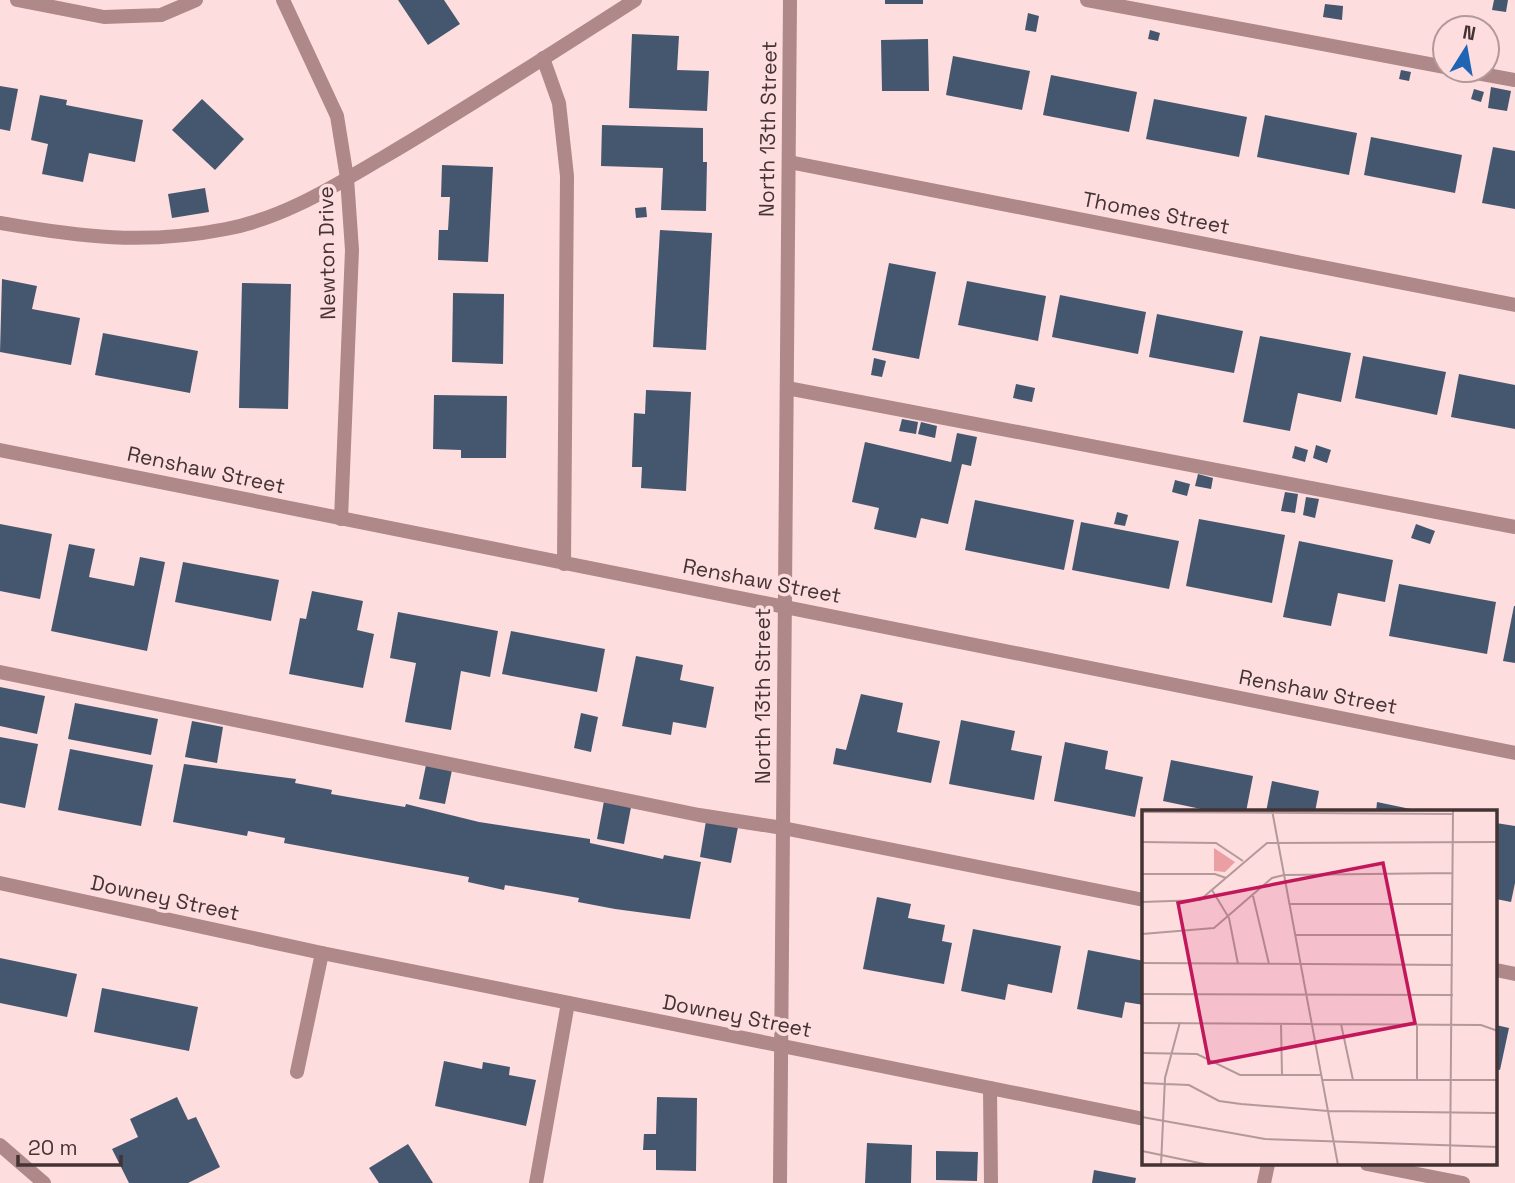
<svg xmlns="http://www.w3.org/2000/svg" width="1515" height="1183" font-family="'Space Grotesk',sans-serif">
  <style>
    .building { fill: #45576f }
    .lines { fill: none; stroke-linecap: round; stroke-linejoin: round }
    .lane { stroke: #af8889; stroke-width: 14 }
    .street { stroke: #af8889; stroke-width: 14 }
    .labels { text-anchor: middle; stroke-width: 7; stroke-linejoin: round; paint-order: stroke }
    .street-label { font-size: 21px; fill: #433334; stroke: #feddde }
    .inset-road { fill: none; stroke: #b3999a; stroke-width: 2 }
    .view { fill: #c2185b; fill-opacity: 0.15; stroke: #c2185b; stroke-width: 3.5 }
    .inset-edge { fill: none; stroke: #433334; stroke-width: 3.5 }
  </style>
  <rect width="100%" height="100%" fill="#feddde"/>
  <g class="building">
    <polygon points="398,0 444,0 460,24 428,45"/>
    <rect x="885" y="0" width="38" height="4"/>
    <polygon points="1494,0 1508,0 1506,12 1492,10"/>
    <polygon points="1325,4 1343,6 1342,20 1323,17"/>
    <polygon points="1028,13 1039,16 1036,32 1025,30"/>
    <polygon points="1150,30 1160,33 1158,41 1148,39"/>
    <polygon points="632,34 679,36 677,70 709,71 707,111 629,108"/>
    <polygon points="928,39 929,91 882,91 881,40"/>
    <polygon points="953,56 1030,71 1022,110 946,95"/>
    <polygon points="1401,70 1411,72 1409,81 1399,79"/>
    <polygon points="1051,75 1137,92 1129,132 1043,115"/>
    <polygon points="0,86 18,89 10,131 0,129"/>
    <polygon points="1491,87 1511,91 1507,111 1488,108"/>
    <polygon points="1474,89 1484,92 1481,102 1471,99"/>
    <polygon points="40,95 67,100 66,105 143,120 135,162 89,153 83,182 42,174 48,144 31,140"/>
    <polygon points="202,99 244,139 215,170 172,130"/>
    <polygon points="1154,99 1247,117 1239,157 1146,139"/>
    <polygon points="1265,115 1357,133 1349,175 1257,157"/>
    <polygon points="602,125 703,128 703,162 707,162 706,211 661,210 663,168 601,166"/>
    <polygon points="1371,137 1462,155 1455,193 1364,175"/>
    <polygon points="1493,147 1515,151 1515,209 1482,203"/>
    <polygon points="442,165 493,167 488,262 438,260 439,230 448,230 450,197 441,197"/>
    <polygon points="205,188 209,212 172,218 168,194"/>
    <polygon points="646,207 647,217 636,218 635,208"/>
    <polygon points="660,230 712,233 706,350 653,347"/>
    <polygon points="889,263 936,272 919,359 872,350"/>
    <polygon points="2,279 37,286 32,309 80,318 71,365 0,352"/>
    <polygon points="967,281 1046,296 1038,341 958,325"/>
    <polygon points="242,283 291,284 288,409 239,408"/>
    <polygon points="453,293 504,294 503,364 452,362"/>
    <polygon points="1060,295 1146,312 1138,354 1052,337"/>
    <polygon points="1157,314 1243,331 1234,373 1149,357"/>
    <polygon points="103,333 198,351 190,393 95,375"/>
    <polygon points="1260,336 1351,353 1341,402 1298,393 1290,431 1243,422"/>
    <polygon points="1363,356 1446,372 1437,415 1355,398"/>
    <polygon points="874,358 886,361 882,377 871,375"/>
    <polygon points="1459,374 1515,385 1515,429 1451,417"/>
    <polygon points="1016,384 1035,388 1032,402 1013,398"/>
    <polygon points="646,390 691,392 686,491 641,488 642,467 632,467 634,413 645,414"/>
    <polygon points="434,395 507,396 506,458 461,458 461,450 433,449"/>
    <polygon points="902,419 918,422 916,434 899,431"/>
    <polygon points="921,422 937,426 935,438 918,434"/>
    <polygon points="957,433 977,437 971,466 962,464 948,524 921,518 916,538 874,529 879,508 852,502 865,442 951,462"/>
    <polygon points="1316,445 1331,450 1327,463 1313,458"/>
    <polygon points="1295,446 1308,450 1305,462 1292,458"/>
    <polygon points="1198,474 1213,478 1211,489 1195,486"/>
    <polygon points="1175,480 1190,484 1187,496 1172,492"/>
    <polygon points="1285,492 1298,494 1295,513 1281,511"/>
    <polygon points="1306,497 1319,499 1315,518 1303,515"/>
    <polygon points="975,500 1074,520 1064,570 965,550"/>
    <polygon points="1117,512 1128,515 1125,526 1114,524"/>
    <polygon points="1199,519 1285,535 1272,603 1186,586"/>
    <polygon points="1081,522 1179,541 1169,589 1072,570"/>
    <polygon points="0,524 52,534 40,599 0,591"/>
    <polygon points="1416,524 1435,531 1430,544 1411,538"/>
    <polygon points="1299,541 1393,560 1385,602 1338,593 1331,626 1283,617"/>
    <polygon points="69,544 95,549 89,577 134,586 140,557 165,562 147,651 51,631"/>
    <polygon points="183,562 279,580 271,621 175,602"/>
    <polygon points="1399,584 1496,602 1487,654 1389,636"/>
    <polygon points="312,591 363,601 357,630 374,634 363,688 289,674 300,618 306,619"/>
    <polygon points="1514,606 1515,606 1515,663 1503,661"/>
    <polygon points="398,612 498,631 490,677 461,671 451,730 405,722 416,663 390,658"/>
    <polygon points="511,631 605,649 597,692 502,674"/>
    <polygon points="636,656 683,665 680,680 714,687 706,728 673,722 671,735 622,726"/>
    <polygon points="0,687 45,696 37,734 0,726"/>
    <polygon points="861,694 903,703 897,732 940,741 931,783 833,764 836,748 846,750"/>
    <polygon points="75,703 158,719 151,755 68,739"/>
    <polygon points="581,713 598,717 591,752 574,748"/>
    <polygon points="961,720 1015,731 1011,750 1042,756 1034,800 949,784"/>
    <polygon points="192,721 223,727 217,763 185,757"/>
    <polygon points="0,737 38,744 25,808 0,803"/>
    <polygon points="1065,742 1108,751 1105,769 1143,777 1135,817 1054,801"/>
    <polygon points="70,749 153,765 141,826 58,810"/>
    <polygon points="1171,760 1253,776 1246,812 1200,812 1201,809 1163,801"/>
    <polygon points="184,764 296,779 295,783 332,790 331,794 405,807 406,804 479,822 590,839 590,843 663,859 664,855 701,862 690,919 615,909 578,902 579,898 505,885 504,890 468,882 469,877 284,843 285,838 248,831 247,836 173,822"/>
    <polygon points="426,765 452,770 445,804 419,799"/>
    <polygon points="1272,781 1319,791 1315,812 1266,812"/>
    <polygon points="604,801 631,807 624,844 597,839"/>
    <polygon points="1377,802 1420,811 1420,812 1376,812"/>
    <polygon points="706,821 738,827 731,863 700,857"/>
    <polygon points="1496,823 1515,826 1515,883 1511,902 1496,899"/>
    <polygon points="877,897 911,904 908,918 945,925 942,941 952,943 944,984 863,969"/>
    <polygon points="973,929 1061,946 1052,993 1008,984 1005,1000 961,991"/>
    <polygon points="1088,950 1144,961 1144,1005 1125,1002 1122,1018 1077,1009"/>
    <polygon points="0,958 77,974 67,1017 0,1003"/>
    <polygon points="102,988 198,1007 189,1051 94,1032"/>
    <polygon points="1496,1025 1509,1028 1500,1070 1496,1069"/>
    <polygon points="444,1061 482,1069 483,1062 510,1067 509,1075 536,1080 526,1126 435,1106"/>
    <polygon points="177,1097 188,1120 196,1117 220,1167 188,1183 129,1183 112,1149 138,1137 130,1119"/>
    <polygon points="657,1097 697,1098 696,1171 656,1170 656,1150 643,1150 644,1134 656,1134"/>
    <polygon points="867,1143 912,1145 911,1183 865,1183"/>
    <polygon points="408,1144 433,1183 379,1183 369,1168"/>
    <polygon points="936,1151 978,1152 977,1181 936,1180"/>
    <polygon points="1094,1170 1136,1178 1135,1183 1092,1183"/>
  </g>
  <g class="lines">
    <g class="lane">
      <polyline points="1087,0 1445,67"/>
      <polyline points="543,58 559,103 567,176 564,564"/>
      <polyline points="1460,70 1515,80"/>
      <path d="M0,223C80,237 145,245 226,229C284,218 334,186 384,157C469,107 552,53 635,0"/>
      <polyline points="787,388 1515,527"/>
      <polyline points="0,672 699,815 783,828 1144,900"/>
      <polyline points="1496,970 1515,974"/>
      <polyline points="990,1088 991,1183"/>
      <polyline points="0,1145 44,1183"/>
      <polyline points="536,1183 568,1003"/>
    </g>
    <g class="street">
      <polyline points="17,0 104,17 161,15 196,0"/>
      <polyline points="283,0 337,116 347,178 352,250 341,519"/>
      <polyline points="789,162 1515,305"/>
      <polyline points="0,450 1515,753"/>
      <polyline points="0,883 322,953 1144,1119"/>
      <polyline points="297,1072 322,953"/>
      <polyline points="1367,1164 1463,1183"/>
      <polyline points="780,1183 790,0"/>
      <polyline points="1264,1183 1268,1164"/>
    </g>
  </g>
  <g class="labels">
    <g class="street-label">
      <text transform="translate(768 129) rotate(-89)" y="7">North 13th Street</text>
      <text transform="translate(1156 213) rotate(11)" y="7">Thomes Street</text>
      <text transform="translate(327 253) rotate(-91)" y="7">Newton Drive</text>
      <text transform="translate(206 470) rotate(12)" y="7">Renshaw Street</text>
      <text transform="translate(762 581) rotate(11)" y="7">Renshaw Street</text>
      <text transform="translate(1318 692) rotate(11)" y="7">Renshaw Street</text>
      <text transform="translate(763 696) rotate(-90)" y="7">North 13th Street</text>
      <text transform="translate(165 898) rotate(12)" y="7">Downey Street</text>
      <text transform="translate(737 1016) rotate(11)" y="7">Downey Street</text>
    </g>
  </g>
  <g transform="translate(1142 810)">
    <rect width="355" height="355" fill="#feddde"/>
    <path d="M72,38L93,52L83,62L72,61Z" fill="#ea9fa2"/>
    <path class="inset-road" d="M130,0L196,355M0,2L311,4M0,32L74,33L101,51M0,64H73L84,68M70,80L87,108L96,154M111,86L127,154M0,92L58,90L125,33L356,32M147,94H311M0,124L72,118L130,68L142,65L311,63M153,125H311M0,153L311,155M0,184L311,185M0,213L339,215L356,221M139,214L140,265M199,214L211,270M0,243L55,244L98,265H179M180,270H356M275,270V215M0,273L47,275L77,291L99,294L186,301L356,303M0,307L123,329L356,337M0,341L67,355M19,355L23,268L38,212M308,355L311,0"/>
    <path class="view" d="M241,53L273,213L67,253L36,93Z"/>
    <rect width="355" height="355" class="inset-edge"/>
  </g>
  <g transform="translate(1466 49) rotate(11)"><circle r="33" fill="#feddde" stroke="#b3999a" stroke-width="2"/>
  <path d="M0-5L12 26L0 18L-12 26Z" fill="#2064b4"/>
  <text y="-10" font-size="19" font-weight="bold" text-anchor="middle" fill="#433334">N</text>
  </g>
  <path d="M18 1155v10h103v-10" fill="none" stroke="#433334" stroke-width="3.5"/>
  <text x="28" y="1155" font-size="21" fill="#433334" stroke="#feddde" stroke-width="5" paint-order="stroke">20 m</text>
</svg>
